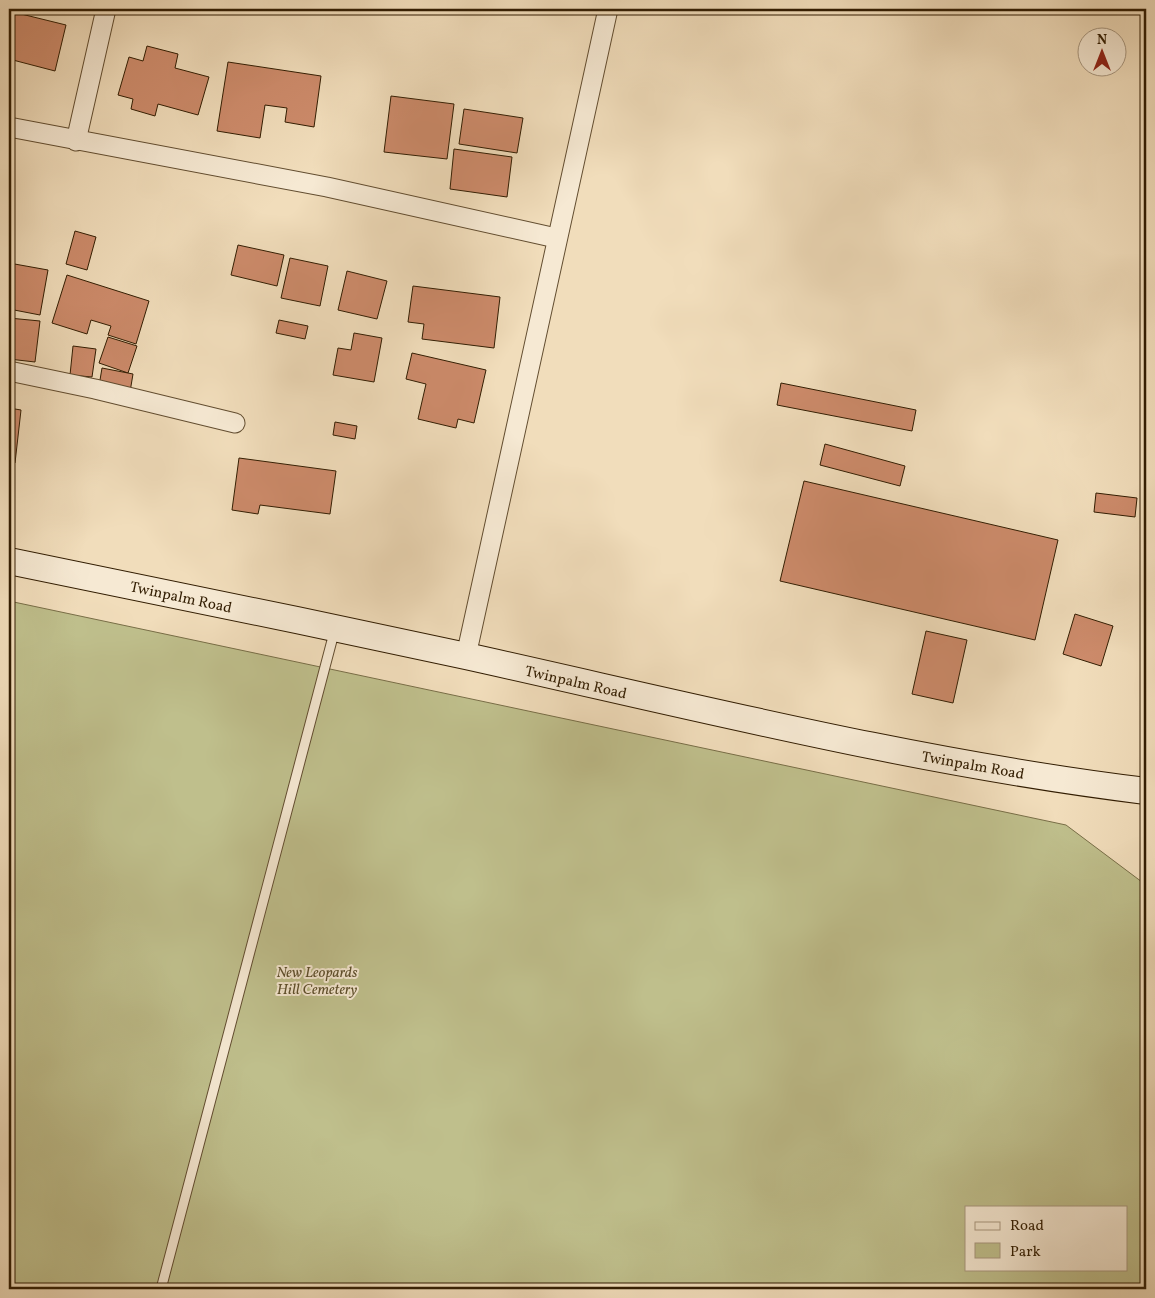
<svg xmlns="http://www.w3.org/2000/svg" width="1155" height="1298" font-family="Vollkorn,serif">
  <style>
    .green { fill: #bfbf8c; stroke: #786e47; fill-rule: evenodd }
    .building { fill: #cd8b6b; stroke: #321d02 }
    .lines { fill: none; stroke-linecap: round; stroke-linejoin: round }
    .service-casing { stroke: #624d30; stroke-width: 11 }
    .minor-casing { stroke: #624d30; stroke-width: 21 }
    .secondary-casing { stroke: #321d02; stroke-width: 28 }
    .service { stroke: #f6e9d3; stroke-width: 9 }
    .minor { stroke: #f6e9d3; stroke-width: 19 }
    .secondary { stroke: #f6e9d3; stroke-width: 26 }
    .labels { text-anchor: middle; stroke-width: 4; stroke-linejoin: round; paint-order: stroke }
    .street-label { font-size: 15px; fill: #321d02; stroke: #f6e9d3 }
    .park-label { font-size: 15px; font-style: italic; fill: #5c4e2b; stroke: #f6e9d3 }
  </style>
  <rect width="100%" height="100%" fill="#f1ddbb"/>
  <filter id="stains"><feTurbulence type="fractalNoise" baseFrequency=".004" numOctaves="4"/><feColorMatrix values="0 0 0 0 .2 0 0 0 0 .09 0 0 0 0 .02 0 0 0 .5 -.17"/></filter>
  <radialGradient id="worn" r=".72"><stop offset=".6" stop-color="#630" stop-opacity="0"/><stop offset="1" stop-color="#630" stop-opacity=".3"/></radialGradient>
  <path class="green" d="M9,601L1066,825L1146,885V1289H9ZM966,1207H1126V1269H966Z"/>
  <g class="building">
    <polygon points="9,11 66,25 55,71 9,59"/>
    <polygon points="147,46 178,54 175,68 209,77 198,115 158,104 155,116 131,109 133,99 118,95 129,57 143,61"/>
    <polygon points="228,62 321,76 314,127 285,122 287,108 265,105 260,138 217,131"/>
    <polygon points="391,96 454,104 447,159 384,152"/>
    <polygon points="464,109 523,118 517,153 459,144"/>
    <polygon points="454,149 512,157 507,197 450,189"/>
    <polygon points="75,231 96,237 87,270 66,264"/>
    <polygon points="238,245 284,255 277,286 231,275"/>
    <polygon points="290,258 328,266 320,306 281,298"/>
    <polygon points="9,263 48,270 40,315 9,309"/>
    <polygon points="347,271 387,281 377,319 338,310"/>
    <polygon points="67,275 149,301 136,344 108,335 111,326 91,320 87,334 52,323"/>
    <polygon points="413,286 500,297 494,348 422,339 424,324 408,322"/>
    <polygon points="9,318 40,321 35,362 9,359"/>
    <polygon points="279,320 308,326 305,339 276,333"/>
    <polygon points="354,333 382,338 374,382 333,375 338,348 351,350"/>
    <polygon points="108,337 137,346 128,373 99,363"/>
    <polygon points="73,346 96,349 92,377 70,375"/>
    <polygon points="412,353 486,370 474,423 458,419 456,428 418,419 426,384 406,379"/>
    <polygon points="102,368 133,374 130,392 99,386"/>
    <polygon points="781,383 916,410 912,431 777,405"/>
    <polygon points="9,408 21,410 15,463 9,462"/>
    <polygon points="335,422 357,426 355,439 333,435"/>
    <polygon points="825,444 905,466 900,486 820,465"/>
    <polygon points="239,458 336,471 330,514 260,505 258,514 232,510"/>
    <polygon points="804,481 1058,540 1035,640 780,581"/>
    <polygon points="1096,493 1137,498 1135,517 1094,512"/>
    <polygon points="1075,614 1113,626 1101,666 1063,654"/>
    <polygon points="926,631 967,640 953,703 912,694"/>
  </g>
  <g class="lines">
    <defs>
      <polyline id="service" points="161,1289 335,629"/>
      <g id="minor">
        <polyline points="9,127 327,187 556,238"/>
        <polyline points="76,141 106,9"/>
        <polyline points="9,371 95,389 235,423"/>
        <polyline points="466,656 608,9"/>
      </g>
      <path id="secondary" d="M9,561C161,592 314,623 466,656C692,706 916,763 1146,791"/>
    </defs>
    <use href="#service" class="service-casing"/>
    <use href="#minor" class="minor-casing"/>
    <use href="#secondary" class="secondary-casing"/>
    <use href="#service" class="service"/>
    <use href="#minor" class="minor"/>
    <use href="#secondary" class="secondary"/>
  </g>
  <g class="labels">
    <g class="street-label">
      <text transform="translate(181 597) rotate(12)" y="5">Twinpalm Road</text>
      <text transform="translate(576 682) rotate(13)" y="5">Twinpalm Road</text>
      <text transform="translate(973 765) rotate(10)" y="5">Twinpalm Road</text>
    </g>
    <g class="park-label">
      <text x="317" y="977">New Leopards<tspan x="317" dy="17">Hill Cemetery</tspan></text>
    </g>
  </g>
  <rect width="1155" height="1298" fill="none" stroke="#f1ddbb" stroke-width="30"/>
  <rect x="10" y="10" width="1135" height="1278" fill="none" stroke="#321d02" stroke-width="2.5"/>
  <rect x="15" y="15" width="1125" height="1268" fill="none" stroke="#321d02"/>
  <rect x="965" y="1206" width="162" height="65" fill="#f6e9d3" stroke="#a8977f"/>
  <rect x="975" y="1222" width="25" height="8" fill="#f6e9d3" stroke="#a8977f"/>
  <text x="1010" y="1230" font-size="15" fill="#321d02">Road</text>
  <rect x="975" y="1243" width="25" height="15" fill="#bfbf8c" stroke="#a8977f"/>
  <text x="1010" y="1256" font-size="15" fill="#321d02">Park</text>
  <g transform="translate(1102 52)"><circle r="24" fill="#f6e9d3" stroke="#a8977f"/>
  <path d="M0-4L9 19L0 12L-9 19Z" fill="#8f2418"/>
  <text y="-8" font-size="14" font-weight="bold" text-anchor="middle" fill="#321d02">N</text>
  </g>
  <rect width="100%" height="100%" filter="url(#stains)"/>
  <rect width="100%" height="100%" fill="url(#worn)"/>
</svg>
